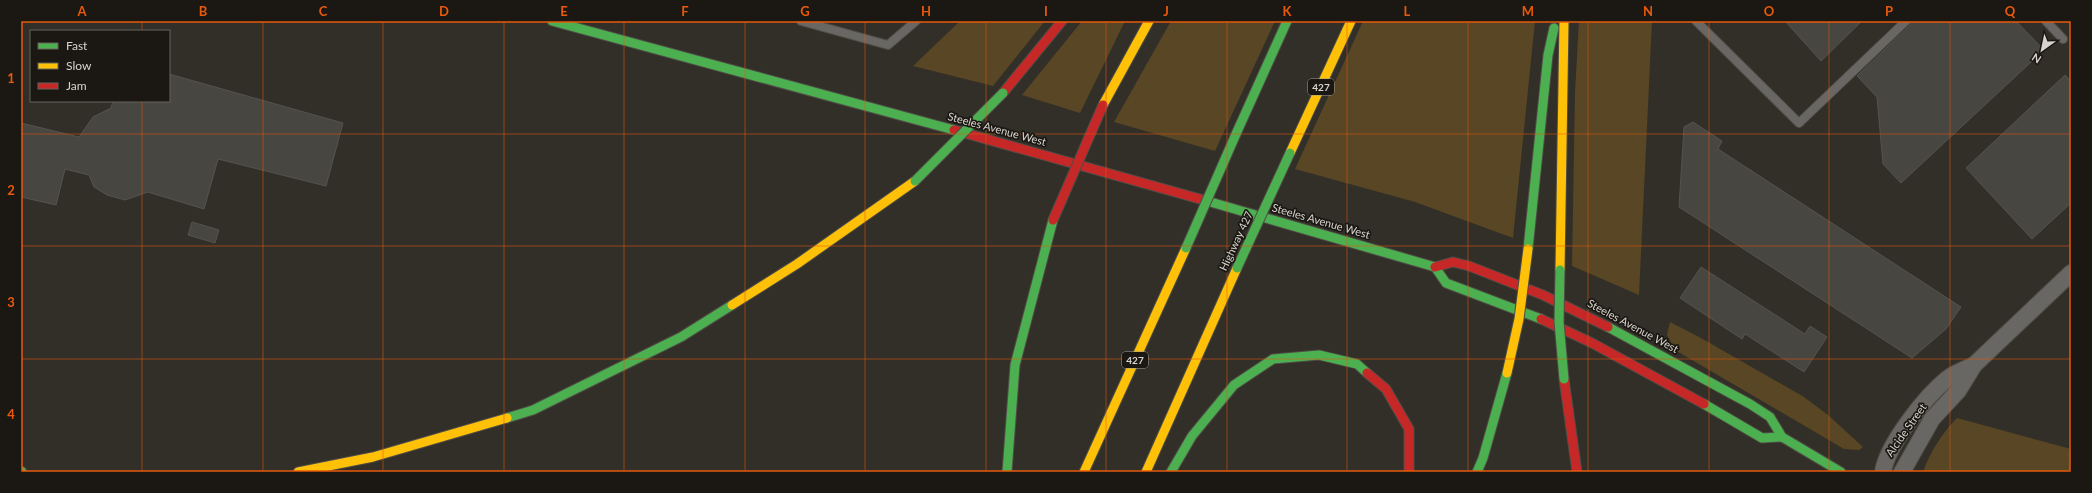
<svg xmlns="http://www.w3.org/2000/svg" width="2092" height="493" font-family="Lato,sans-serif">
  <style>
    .green { fill: #584624 }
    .building { fill: #484640; stroke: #55534d }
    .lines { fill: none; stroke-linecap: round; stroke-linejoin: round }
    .lane-casing { stroke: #4f4c46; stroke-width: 10 }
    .street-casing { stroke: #4f4c46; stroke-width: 18 }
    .fast-casing { stroke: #4f4c46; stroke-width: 11 }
    .slow-casing { stroke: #4f4c46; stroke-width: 11 }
    .jam-casing { stroke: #4f4c46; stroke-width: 11 }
    .lane { stroke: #696763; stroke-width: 8 }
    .street { stroke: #696763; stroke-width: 16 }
    .fast { stroke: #4caf50; stroke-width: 9 }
    .slow { stroke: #ffc107; stroke-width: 9 }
    .jam { stroke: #c62828; stroke-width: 9 }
    .fast-bridge-casing { stroke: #4f4c46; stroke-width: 11; stroke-linecap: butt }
    .slow-bridge-casing { stroke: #4f4c46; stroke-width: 11; stroke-linecap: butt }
    .jam-bridge-casing { stroke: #4f4c46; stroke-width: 11; stroke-linecap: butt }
    .fast-bridge { stroke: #4caf50; stroke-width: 9 }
    .slow-bridge { stroke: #ffc107; stroke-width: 9 }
    .jam-bridge { stroke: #c62828; stroke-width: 9 }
    .grid { fill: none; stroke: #e8590c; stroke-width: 1; stroke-opacity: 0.55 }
    .labels { text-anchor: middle; stroke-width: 3.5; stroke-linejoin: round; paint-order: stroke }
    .shield { fill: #1b1813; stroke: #9f9c95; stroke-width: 1 }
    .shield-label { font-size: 10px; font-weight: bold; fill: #d8d4cd }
    .street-label { font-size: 11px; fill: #d8d4cd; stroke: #1b1813 }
    .neatline { fill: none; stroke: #e8590c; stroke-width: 1.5 }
    .grid-label { font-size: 13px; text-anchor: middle; font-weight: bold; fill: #e8590c }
  </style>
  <rect width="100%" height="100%" fill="#322f28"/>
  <g class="green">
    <polygon points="960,21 1045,21 993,86 913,66"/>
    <polygon points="1082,21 1125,21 1080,113 1022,95"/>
    <polygon points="1171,21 1275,21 1215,151 1114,122"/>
    <polygon points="1363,21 1535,21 1513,238 1415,202 1295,169"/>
    <polygon points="1579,21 1652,21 1639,295 1572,266 1575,92"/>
    <polygon points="1670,322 1701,338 1804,397 1828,415 1863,447 1859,450 1844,449 1675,350 1667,335"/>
    <path d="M1957,418L2071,449V472H1923C1930,452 1942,433 1957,418Z"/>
  </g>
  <g class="building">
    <polygon points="1785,21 1862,21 1821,61"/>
    <polygon points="1911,21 2016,21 2044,50 1901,183 1883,164 1877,97 1857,76 1910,25"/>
    <polygon points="169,74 343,123 326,186 218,159 204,209 148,192 125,200 107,195 94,187 89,175 65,169 56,205 21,197 21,123 79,137 93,117 111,108 113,101 169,101"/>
    <polygon points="2065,75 2071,81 2071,203 2032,239 1966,168"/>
    <polygon points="1693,122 1722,141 1718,149 1961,307 1946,329 1912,358 1679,207 1684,127"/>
    <polygon points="192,222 219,230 215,243 188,235"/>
    <polygon points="1701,267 1805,334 1810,326 1827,337 1804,372 1745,334 1742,339 1680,298"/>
  </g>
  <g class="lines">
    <defs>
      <g id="lane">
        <polyline points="801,21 888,45 916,21"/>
        <polyline points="1696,21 1799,123 1906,21"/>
        <polyline points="2046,21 2063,39"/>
      </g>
      <g id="street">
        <path d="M1883,472C1887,445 1925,397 1947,379C1954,373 1966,369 1974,365"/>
        <polyline points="1902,472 1932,419 1958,391 1974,365 2071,273"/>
      </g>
      <g id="fast">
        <polyline points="552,21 954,130"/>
        <polyline points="1236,134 1287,21"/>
        <polyline points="1207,201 1435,267 1446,283 1541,319"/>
        <polyline points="1528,249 1548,55 1554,28"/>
        <polyline points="1608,327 1750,404 1770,417 1782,437 1841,472"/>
        <polyline points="1704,404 1762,438 1782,437"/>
        <polyline points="507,418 533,410 681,337 732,305"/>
        <polyline points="21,471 22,472"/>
        <polyline points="1007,472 1015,365 1053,220"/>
        <polyline points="1171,472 1192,436 1234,385 1273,359 1319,355 1357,364 1367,373"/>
        <polyline points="1477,472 1483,458 1507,373"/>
      </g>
      <g id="slow">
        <polyline points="1103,105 1149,21"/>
        <polyline points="1290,153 1351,21"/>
        <polyline points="1560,270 1564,21"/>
        <polyline points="732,305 797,264 915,181"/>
        <polyline points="298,472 373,457 507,418"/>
        <polyline points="1084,472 1186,248"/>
        <polyline points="1146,472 1237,268"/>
      </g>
      <g id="jam">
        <polyline points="1003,93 1062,21"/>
        <polyline points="954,130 1207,201"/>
        <polyline points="1435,267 1453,262 1469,266 1543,295 1608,327"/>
        <polyline points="1541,319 1592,343 1704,404"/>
        <polyline points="1367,373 1386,389 1409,429 1409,472"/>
        <polyline points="1564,379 1577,472"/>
      </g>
    </defs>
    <use href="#lane" class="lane-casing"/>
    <use href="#street" class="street-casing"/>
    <use href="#fast" class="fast-casing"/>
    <use href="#slow" class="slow-casing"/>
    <use href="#jam" class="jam-casing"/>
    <use href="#lane" class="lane"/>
    <use href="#street" class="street"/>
    <use href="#fast" class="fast"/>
    <use href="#slow" class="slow"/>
    <use href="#jam" class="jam"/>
    <defs>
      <g id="fast-bridge">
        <polyline points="915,181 1003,93"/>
        <polyline points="1186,248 1236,134"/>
        <polyline points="1237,268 1290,153"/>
        <polyline points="1560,270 1559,322 1564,379"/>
      </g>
      <polyline id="slow-bridge" points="1507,373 1519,319 1528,249"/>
      <polyline id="jam-bridge" points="1053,220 1103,105"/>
    </defs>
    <use href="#fast-bridge" class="fast-bridge-casing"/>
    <use href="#slow-bridge" class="slow-bridge-casing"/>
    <use href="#jam-bridge" class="jam-bridge-casing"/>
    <use href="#fast-bridge" class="fast-bridge"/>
    <use href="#slow-bridge" class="slow-bridge"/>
    <use href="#jam-bridge" class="jam-bridge"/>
  </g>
  <path class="grid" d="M142,21V31M263,21V472M383,21V472M504,21V472M624,21V472M745,21V472M865,21V472M986,21V472M1106,21V472M1227,21V472M1347,21V472M1468,21V472M1588,21V472M1709,21V472M1829,21V472M1950,21V472M142,101V472M21,134H2071M21,246H2071M21,359H2071"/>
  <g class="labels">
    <g class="shield">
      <rect x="1308" y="79" width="26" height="16" rx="3"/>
      <rect x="1122" y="352" width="26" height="16" rx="3"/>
    </g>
    <g class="shield-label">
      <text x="1321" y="91">427</text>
      <text x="1135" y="364">427</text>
    </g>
    <g class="street-label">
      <text transform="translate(997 129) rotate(15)" y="4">Steeles Avenue West</text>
      <text transform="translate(1321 221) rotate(16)" y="4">Steeles Avenue West</text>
      <text transform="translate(1236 241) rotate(-65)" y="4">Highway 427</text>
      <text transform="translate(1633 326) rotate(28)" y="4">Steeles Avenue West</text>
      <text transform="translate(1906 430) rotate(-55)" y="4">Alcide Street</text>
    </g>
  </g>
  <rect width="2092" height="493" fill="none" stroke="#1b1813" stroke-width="44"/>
  <rect x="30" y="30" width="140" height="72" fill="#1b1813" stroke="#67635d"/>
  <rect x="38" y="43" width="20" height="6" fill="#4caf50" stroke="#67635d"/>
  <text x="66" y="50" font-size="12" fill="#d8d4cd">Fast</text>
  <rect x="38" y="63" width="20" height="6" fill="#ffc107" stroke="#67635d"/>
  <text x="66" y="70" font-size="12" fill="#d8d4cd">Slow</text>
  <rect x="38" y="83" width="20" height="6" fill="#c62828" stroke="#67635d"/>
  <text x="66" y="90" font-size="12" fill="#d8d4cd">Jam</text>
  <g transform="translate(2042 50) rotate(213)" stroke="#1b1813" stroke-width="3" paint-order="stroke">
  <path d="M0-3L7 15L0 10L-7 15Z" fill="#d8d4cd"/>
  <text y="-6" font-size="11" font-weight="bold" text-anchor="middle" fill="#d8d4cd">N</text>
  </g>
  <rect x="22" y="22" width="2048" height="449" class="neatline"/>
  <g class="grid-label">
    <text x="82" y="16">A</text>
    <text x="203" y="16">B</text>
    <text x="323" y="16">C</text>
    <text x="444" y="16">D</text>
    <text x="564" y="16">E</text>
    <text x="685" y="16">F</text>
    <text x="805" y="16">G</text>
    <text x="926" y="16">H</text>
    <text x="1046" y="16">I</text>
    <text x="1166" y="16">J</text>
    <text x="1287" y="16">K</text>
    <text x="1407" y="16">L</text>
    <text x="1528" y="16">M</text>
    <text x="1648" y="16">N</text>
    <text x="1769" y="16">O</text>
    <text x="1889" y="16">P</text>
    <text x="2010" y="16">Q</text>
    <text x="11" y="83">1</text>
    <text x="11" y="195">2</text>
    <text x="11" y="307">3</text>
    <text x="11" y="419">4</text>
  </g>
</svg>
